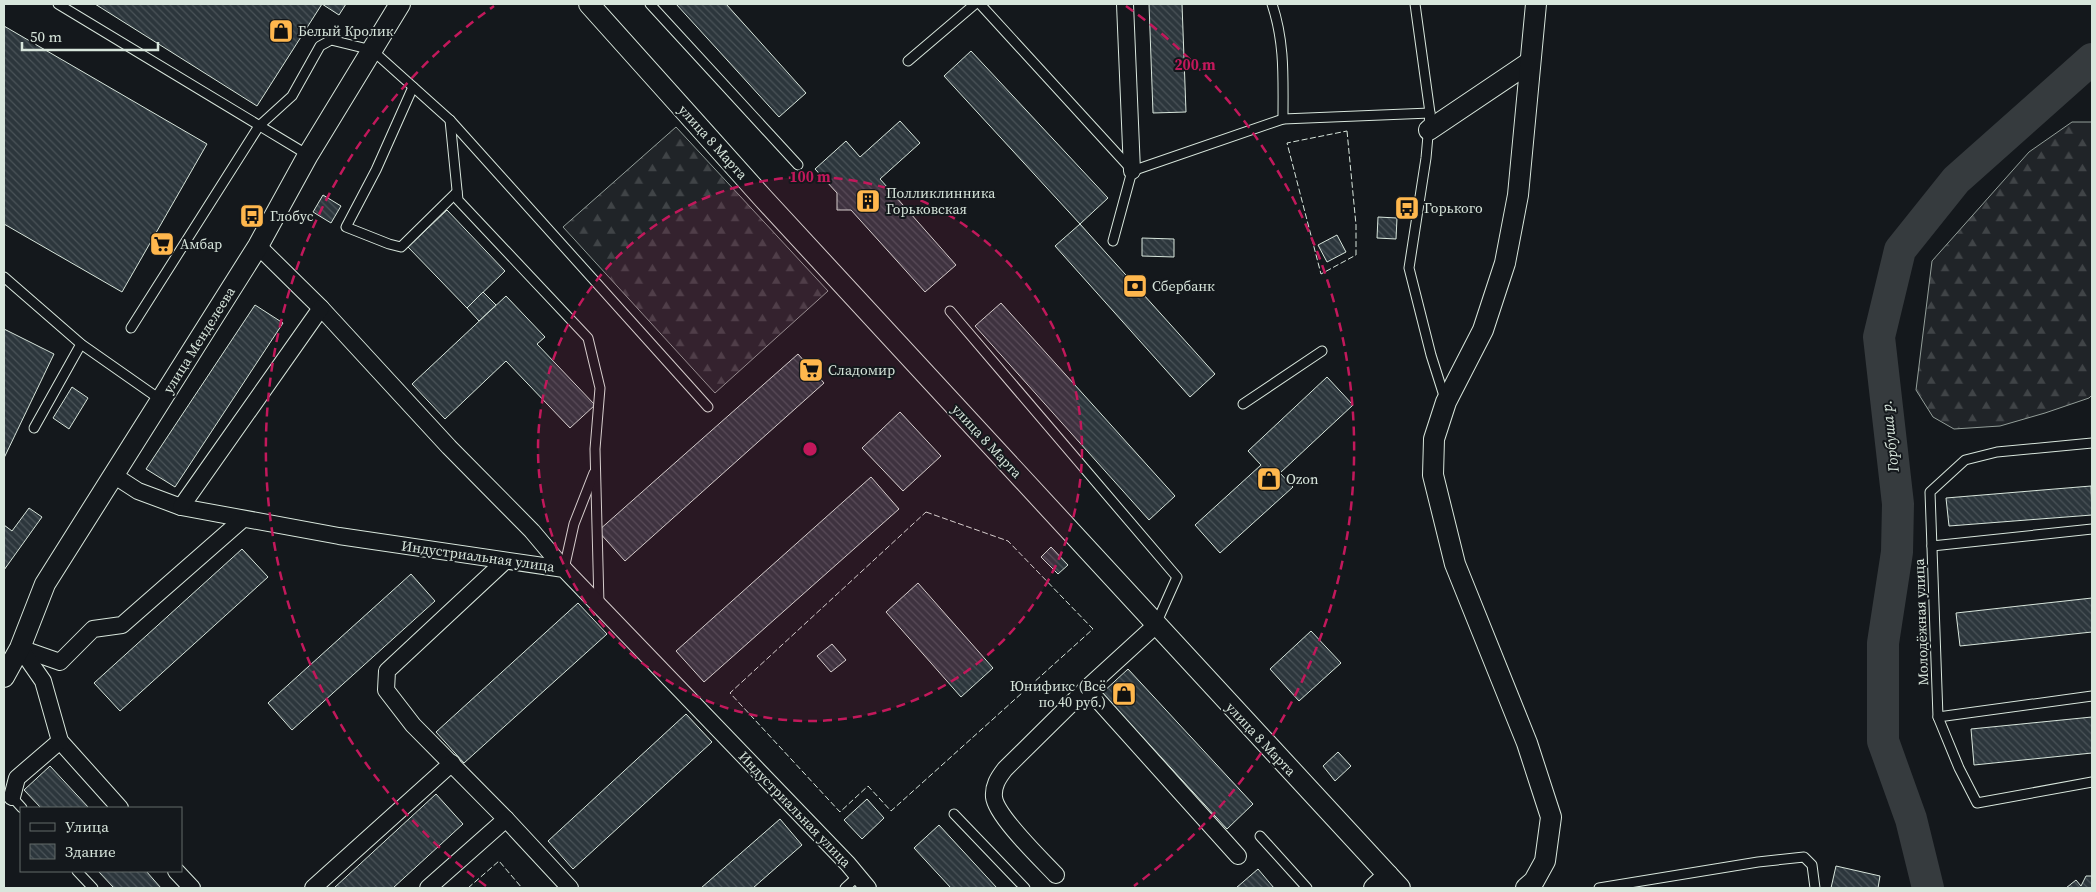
<svg xmlns="http://www.w3.org/2000/svg" width="2096" height="892" font-family="'Source Serif 4',serif">
  <style>
    .forest { fill: url(#forest-firs); stroke: #939e99 }
    .lines { fill: none; stroke-linecap: round; stroke-linejoin: round }
    .river { stroke: #363b3e; stroke-width: 32 }
    .building { fill: url(#building-back-hatch); stroke: #d8e6dc }
    .service-casing { stroke: #d8e6dc; stroke-width: 11 }
    .minor-casing { stroke: #d8e6dc; stroke-width: 18 }
    .tertiary-casing { stroke: #d8e6dc; stroke-width: 22 }
    .service { stroke: #14181c; stroke-width: 9 }
    .minor { stroke: #14181c; stroke-width: 16 }
    .tertiary { stroke: #14181c; stroke-width: 20 }
    .fence { stroke: #d8e6dc; stroke-width: 1; stroke-dasharray: 6 2.5; stroke-linecap: butt }
    .ring { fill: none; stroke: #c2185b; stroke-width: 2.5; stroke-dasharray: 9 6 }
    .labels { text-anchor: middle; stroke-width: 4; stroke-linejoin: round; paint-order: stroke }
    .poi-label { font-size: 14px; fill: #d8e6dc; stroke: #14181c; text-anchor: start }
    .street-label { font-size: 14px; fill: #d8e6dc; stroke: #14181c }
    .water-label { font-size: 15px; font-style: italic; fill: #d8e6dc; stroke: #14181c }
    .centre { fill: #c2185b; stroke: #14181c; stroke-width: 2.5 }
    .ring-label { font-size: 15px; text-anchor: middle; font-weight: bold; fill: #c2185b; stroke: #14181c; stroke-width: 4; stroke-linejoin: round; paint-order: stroke }
  </style>
  <defs>
    <pattern id="forest-firs" width="22" height="20" patternUnits="userSpaceOnUse" patternTransform="scale(1.25)"><rect width="22" height="20" fill="#202428"/><path d="M5 1l3.5 6h-7zM16 11l3.5 6h-7z" fill="#404447"/></pattern>
    <pattern id="building-back-hatch" width="6" height="6" patternUnits="userSpaceOnUse" patternTransform="scale(1.25)"><rect width="6" height="6" fill="#2c363c"/><path d="M-1 5l2 2M0 0l6 6M5-1l2 2" fill="none" stroke="#4a5358"/></pattern>
  </defs>
  <rect width="100%" height="100%" fill="#14181c"/>
  <g class="forest">
    <polygon points="2072,122 2092,122 2092,395 2089,398 2045,413 2000,426 1954,429 1933,417 1916,390 1932,261 2029,152"/>
    <polygon points="676,127 828,291 715,393 563,227"/>
  </g>
  <g class="lines">
    <polyline class="river" points="1928,888 1911,819 1883,741 1883,643 1897,552 1898,504 1879,337 1900,250 1956,180 2092,59"/>
  </g>
  <g class="building">
    <polygon points="95,4 346,4 339,15 322,4 257,106"/>
    <polygon points="676,4 726,4 806,93 779,117"/>
    <polygon points="1149,4 1182,4 1186,112 1153,113"/>
    <polygon points="4,26 207,144 122,292 4,224"/>
    <polygon points="971,51 1108,198 1080,224 944,76"/>
    <polygon points="900,121 920,143 880,179 956,265 925,292 851,210 837,210 837,193 815,169 846,141 860,157"/>
    <polygon points="323,195 341,206 331,223 313,212"/>
    <polygon points="447,210 505,271 467,308 408,247"/>
    <polygon points="1378,217 1397,218 1396,239 1377,238"/>
    <polygon points="1080,224 1215,374 1190,397 1055,246"/>
    <polygon points="1337,235 1346,252 1327,262 1318,245"/>
    <polygon points="1142,238 1174,239 1174,257 1142,256"/>
    <polygon points="483,292 496,305 479,321 467,308"/>
    <polygon points="506,296 545,337 537,344 595,405 570,428 506,361 445,419 412,384"/>
    <polygon points="1001,303 1175,496 1149,520 975,326"/>
    <polygon points="255,305 283,323 175,487 146,469"/>
    <polygon points="4,329 54,354 4,458"/>
    <polygon points="798,354 824,383 625,561 598,531"/>
    <polygon points="1327,377 1353,405 1280,473 1293,487 1220,553 1195,525 1261,465 1248,451"/>
    <polygon points="72,387 88,398 69,429 53,418"/>
    <polygon points="900,412 941,456 903,491 862,448"/>
    <polygon points="871,477 899,509 704,682 676,651"/>
    <polygon points="2091,486 2092,515 1949,526 1946,498"/>
    <polygon points="29,508 42,517 4,570 4,525 12,531"/>
    <polygon points="1051,547 1068,565 1058,574 1041,557"/>
    <polygon points="242,549 268,577 120,711 94,683"/>
    <polygon points="411,574 435,601 292,730 268,703"/>
    <polygon points="918,583 993,668 961,697 886,612"/>
    <polygon points="2092,598 2092,632 1960,646 1956,613"/>
    <polygon points="578,603 607,634 464,763 436,732"/>
    <polygon points="1311,631 1341,663 1299,701 1270,669"/>
    <polygon points="832,644 846,660 831,672 817,656"/>
    <polygon points="1128,669 1253,804 1227,829 1102,693"/>
    <polygon points="686,714 712,742 573,869 548,841"/>
    <polygon points="2092,717 2092,753 1974,765 1971,729"/>
    <polygon points="1338,752 1351,766 1335,781 1323,766"/>
    <polygon points="50,766 89,808 41,808 24,790"/>
    <polygon points="436,794 463,824 393,888 334,888"/>
    <polygon points="867,799 884,818 862,839 844,820"/>
    <polygon points="780,819 802,845 753,888 701,888"/>
    <polygon points="939,825 997,888 951,888 914,848"/>
    <polygon points="1836,866 1880,876 1878,888 1831,888"/>
    <polygon points="1258,869 1274,888 1236,888"/>
    <polygon points="98,871 146,871 161,888 114,888"/>
    <polygon points="2086,876 2092,876 2092,888 2066,888 2076,880 2081,886"/>
  </g>
  <g class="lines">
    <defs>
      <g id="service">
        <polyline points="58,4 308,155"/>
        <polyline points="650,4 798,165"/>
        <polyline points="980,4 1131,169"/>
        <path d="M1272,4C1285,43 1283,78 1283,119"/>
        <polyline points="1415,4 1430,113 1426,158 1409,268 1431,355 1445,399"/>
        <polyline points="908,61 975,4"/>
        <polyline points="413,87 376,170 346,227 389,244 401,247 457,192"/>
        <polyline points="450,120 458,200 588,338 600,388 595,449 599,604"/>
        <polyline points="1113,241 1132,171 1283,119 1430,113"/>
        <polyline points="4,277 81,344 161,400"/>
        <polyline points="950,311 1177,577 1156,624"/>
        <polyline points="131,328 259,126 292,96 320,46 331,40 372,50 450,120 708,407"/>
        <polyline points="1243,404 1322,351"/>
        <polyline points="34,428 81,344"/>
        <polyline points="2092,443 1997,452 1965,460 1930,492 1938,717 1959,768 1977,803 2092,782"/>
        <polyline points="1932,546 2092,529"/>
        <polyline points="564,569 574,524 594,473"/>
        <polyline points="1938,717 2092,696"/>
        <polyline points="12,797 22,808"/>
        <polyline points="954,814 1025,888"/>
        <polyline points="1260,836 1307,888"/>
        <polyline points="77,871 93,888"/>
        <polyline points="845,888 858,876"/>
        <polyline points="1599,888 1758,862 1804,857 1812,865 1815,888"/>
      </g>
      <g id="minor">
        <polyline points="1125,4 1132,171"/>
        <polyline points="258,246 321,308 449,447 532,531 564,569"/>
        <polyline points="111,477 121,480 138,491 181,507 339,536 564,569 848,864 868,888"/>
        <polyline points="181,507 321,308"/>
        <polyline points="505,561 387,671 386,690 413,725 506,819 570,888"/>
        <polyline points="20,648 60,662 93,629 122,625 243,519"/>
        <polyline points="20,648 43,681 60,741 120,808"/>
        <polyline points="1087,688 1238,856"/>
        <polyline points="12,797 17,778 60,741"/>
        <polyline points="176,871 192,888"/>
        <path d="M1056,875C1041,859 996,816 994,797C993,786 998,778 1005,769L1087,688L1156,625"/>
        <polyline points="313,888 452,763"/>
        <polyline points="428,888 506,819"/>
      </g>
      <g id="tertiary">
        <polyline points="589,4 762,197 1400,888"/>
        <polyline points="1429,130 1530,62"/>
        <polyline points="4,677 20,648 45,584 258,246 308,155 400,4"/>
        <polyline points="1374,888 1388,875"/>
        <polyline points="1526,888 1534,881 1545,861 1551,817 1527,743 1455,564 1433,475 1434,439 1446,402 1483,330 1505,263 1518,195 1536,4"/>
      </g>
    </defs>
    <use href="#service" class="service-casing"/>
    <use href="#minor" class="minor-casing"/>
    <use href="#tertiary" class="tertiary-casing"/>
    <use href="#service" class="service"/>
    <use href="#minor" class="minor"/>
    <use href="#tertiary" class="tertiary"/>
    <g class="fence">
      <polygon points="1347,131 1356,225 1356,255 1321,274 1287,143"/>
      <polygon points="926,512 1008,541 1093,629 891,811 868,786 840,812 730,693"/>
      <polyline points="468,888 499,861 522,888"/>
    </g>
  </g>
  <circle cx="810" cy="449" r="272" fill="#c2185b" fill-opacity=".12"/>
  <g class="ring">
    <circle cx="810" cy="449" r="272"/>
    <path d="M486 886A544 544 0 0 1 494 6M1126 6A544 544 0 0 1 1134 886"/>
  </g>
  <defs>
    <symbol id="shop-square" viewBox="-11 -11 22 22"><rect x="-9" y="-9" width="18" height="18" rx="4" fill="#ffb74d" stroke="#14181c"/><path d="M-5-2.5h2.3a2.7 3.5 0 0 1 5.4 0H5L5.5 6h-11ZM-1.5-2.5h3a1.5 2.3 0 0 0-3 0Z" fill="#111"/></symbol>
    <symbol id="building-square" viewBox="-11 -11 22 22"><rect x="-9" y="-9" width="18" height="18" rx="4" fill="#ffb74d" stroke="#14181c"/><path d="M-4-6H4V6H1V3H-1V6H-4ZM-2.5-4.3h1.7v1.8h-1.7ZM.8-4.3h1.7v1.8H.8ZM-2.5-1h1.7V.8h-1.7ZM.8-1h1.7V.8H.8Z" fill="#111"/></symbol>
    <symbol id="bus-square" viewBox="-11 -11 22 22"><rect x="-9" y="-9" width="18" height="18" rx="4" fill="#ffb74d" stroke="#14181c"/><path d="M-5-6H5V4H4V6H2V4H-2V6H-4V4H-5ZM-3.5-4V0h7V-4ZM-3.5 1.2v1.5H-2V1.2ZM2 1.2v1.5H3.5V1.2Z" fill="#111"/></symbol>
    <symbol id="supermarket-square" viewBox="-11 -11 22 22"><rect x="-9" y="-9" width="18" height="18" rx="4" fill="#ffb74d" stroke="#14181c"/><path d="M-6-5.5h2.5l.6 2H6L4.5 2H-2.5L-4.4-4H-6ZM-1.5 3.2a1.3 1.3 0 1 0 .1 0ZM3 3.2a1.3 1.3 0 1 0 .1 0Z" fill="#111"/></symbol>
    <symbol id="bank-square" viewBox="-11 -11 22 22"><rect x="-9" y="-9" width="18" height="18" rx="4" fill="#ffb74d" stroke="#14181c"/><path d="M-6-4H6V4H-6ZM0-2.3a2.3 2.3 0 1 0 0 4.6a2.3 2.3 0 1 0 0-4.6Z" fill="#111"/></symbol>
  </defs>
  <g fill-rule="evenodd">
    <use href="#shop-square" x="267" y="17" width="28" height="28"/>
    <use href="#building-square" x="854" y="187" width="28" height="28"/>
    <use href="#bus-square" x="1393" y="194" width="28" height="28"/>
    <use href="#bus-square" x="238" y="202" width="28" height="28"/>
    <use href="#supermarket-square" x="148" y="230" width="28" height="28"/>
    <use href="#bank-square" x="1121" y="272" width="28" height="28"/>
    <use href="#supermarket-square" x="797" y="356" width="28" height="28"/>
    <use href="#shop-square" x="1255" y="465" width="28" height="28"/>
    <use href="#shop-square" x="1110" y="680" width="28" height="28"/>
  </g>
  <g class="labels">
    <g class="poi-label">
      <text x="298" y="36">Белый Кролик</text>
      <text x="886" y="198">Полликлинника<tspan x="886" dy="16">Горьковская</tspan></text>
      <text x="1424" y="213">Горького</text>
      <text x="270" y="221">Глобус</text>
      <text x="180" y="249">Амбар</text>
      <text x="1152" y="291">Сбербанк</text>
      <text x="828" y="375">Сладомир</text>
      <text x="1286" y="484">Ozon</text>
      <text x="1106" y="691" text-anchor="end">Юнификс (Всё<tspan x="1106" dy="16">по 40 руб.)</tspan></text>
    </g>
    <g class="street-label">
      <text transform="translate(713 142) rotate(48)" y="5">улица 8 Марта</text>
      <text transform="translate(199 340) rotate(-58)" y="5">улица Менделеева</text>
      <text transform="translate(987 441) rotate(47)" y="5">улица 8 Марта</text>
      <text transform="translate(478 556) rotate(8)" y="5">Индустриальная улица</text>
      <text transform="translate(1921 622) rotate(-92)" y="5">Молодёжная улица</text>
      <text transform="translate(1261 739) rotate(47)" y="5">улица 8 Марта</text>
      <text transform="translate(795 809) rotate(46)" y="5">Индустриальная улица</text>
    </g>
    <g class="water-label">
      <text transform="translate(1890 436) rotate(-96)" y="5">Горбуша р.</text>
    </g>
  </g>
  <circle cx="810" cy="449" r="8" class="centre"/>
  <g class="ring-label">
    <text x="1195" y="70">200 m</text>
    <text x="810" y="182">100 m</text>
  </g>
  <rect width="2096" height="892" fill="none" stroke="#d8e6dc" stroke-width="10"/>
  <rect x="20" y="807" width="162" height="65" fill="#14181c" stroke="#626a69"/>
  <rect x="30" y="823" width="25" height="8" fill="#14181c" stroke="#626a69"/>
  <text x="65" y="832" font-size="15" fill="#d8e6dc">Улица</text>
  <rect x="30" y="844" width="25" height="15" fill="url(#building-back-hatch)" stroke="#626a69"/>
  <text x="65" y="857" font-size="15" fill="#d8e6dc">Здание</text>
  <path d="M22 42v8h136v-8" fill="none" stroke="#d8e6dc" stroke-width="2.5"/>
  <text x="30" y="42" font-size="15" fill="#d8e6dc" stroke="#14181c" stroke-width="4" paint-order="stroke">50 m</text>
</svg>
